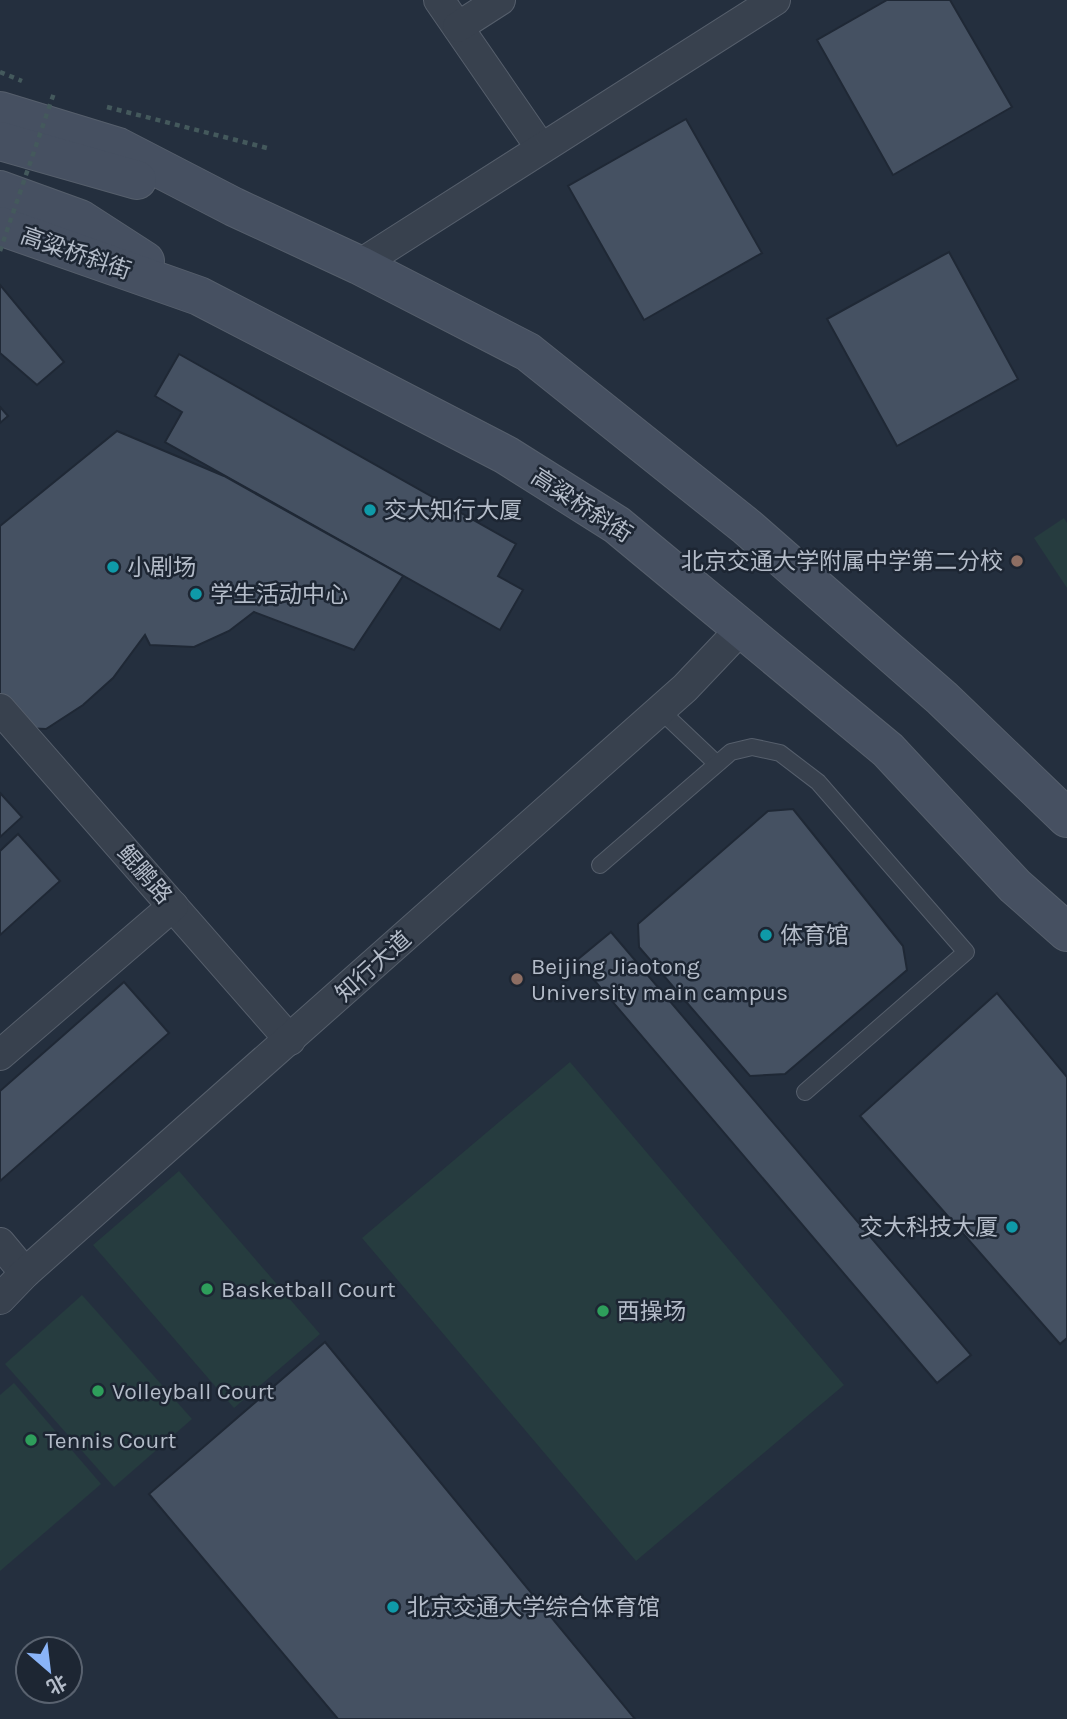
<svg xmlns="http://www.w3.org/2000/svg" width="1067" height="1719" font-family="Karla,'Noto Sans SC',sans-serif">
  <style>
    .green { fill: #263c3f }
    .building { fill: #455162; stroke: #1f2835; stroke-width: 2 }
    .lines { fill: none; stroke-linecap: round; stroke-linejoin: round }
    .service-casing { stroke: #565f6c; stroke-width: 18 }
    .minor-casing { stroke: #565f6c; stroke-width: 32 }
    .secondary-casing { stroke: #565f6c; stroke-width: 40 }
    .path { stroke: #44595c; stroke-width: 4.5; stroke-dasharray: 5 5; stroke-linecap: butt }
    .service { stroke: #38414e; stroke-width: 16 }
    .minor { stroke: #38414e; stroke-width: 30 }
    .secondary { stroke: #465061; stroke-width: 38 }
    .path-bridge { stroke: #44595c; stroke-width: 4.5; stroke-dasharray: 5 5; stroke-linecap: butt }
    .culture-dot { fill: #0f9aa8; stroke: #1d2633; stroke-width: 2.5 }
    .education-dot { fill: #8d6e63; stroke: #1d2633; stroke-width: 2.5 }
    .leisure-dot { fill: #2e9e5b; stroke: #1d2633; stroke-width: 2.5 }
    .labels { text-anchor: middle; stroke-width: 5; stroke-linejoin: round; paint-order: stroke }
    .street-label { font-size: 23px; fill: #b4bcc9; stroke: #1d2633 }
    .poi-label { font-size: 23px; fill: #b4bcc9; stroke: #1d2633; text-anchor: start }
  </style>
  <rect width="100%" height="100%" fill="#242f3e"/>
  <g class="green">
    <polygon points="1064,518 1067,523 1067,588 1034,538"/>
    <polygon points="570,1062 844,1385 636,1561 362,1238"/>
    <polygon points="179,1171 320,1334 234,1408 93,1245"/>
    <polygon points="82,1295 192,1419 114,1487 5,1364"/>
    <polygon points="14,1383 101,1484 0,1571 0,1395"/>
  </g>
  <g class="building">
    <polygon points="887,0 950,0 1012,107 893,175 817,40"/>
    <polygon points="686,119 762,253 644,320 568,186"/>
    <polygon points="949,252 1018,379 897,446 827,319"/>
    <polygon points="0,285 64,362 37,385 0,353"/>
    <polygon points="179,354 516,544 498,576 523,590 500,630 165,442 182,412 155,396"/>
    <polygon points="0,407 8,416 0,423"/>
    <polygon points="117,431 224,476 403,576 354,650 254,612 229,631 194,647 150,645 145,635 113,678 83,705 46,729 24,728 0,700 0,526"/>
    <polygon points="0,793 22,817 0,837"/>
    <polygon points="793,809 903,946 907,970 785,1074 750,1076 639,947 638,924 768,811"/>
    <polygon points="18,834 60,881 0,935 0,851"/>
    <polygon points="611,932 971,1355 937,1383 577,960"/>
    <polygon points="124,982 169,1033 0,1181 0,1091"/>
    <polygon points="997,993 1067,1077 1067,1338 1060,1344 860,1116"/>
    <polygon points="325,1342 635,1719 338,1719 149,1494"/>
  </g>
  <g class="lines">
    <defs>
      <g id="service">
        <polyline points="660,710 716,763"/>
        <polyline points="600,865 731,752 752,747 780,753 818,782 966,952 805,1092"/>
      </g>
      <g id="minor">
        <polyline points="439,0 541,148"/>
        <polyline points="458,27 500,0"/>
        <polyline points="359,265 775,0"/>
        <polyline points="0,709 290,1040"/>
        <polyline points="0,1055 173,906"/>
        <polyline points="0,1243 25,1273"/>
        <polyline points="0,1299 25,1273 685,688 741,629"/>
      </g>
      <g id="secondary">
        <polyline points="0,111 118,147 234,207 359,265 528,352 747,527 942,698 1067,818"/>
        <polyline points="0,141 137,180"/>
        <polyline points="0,190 80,219 145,261"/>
        <polyline points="0,226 199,296 506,455 617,525 888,750 1015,886 1067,932"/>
      </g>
    </defs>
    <use href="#service" class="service-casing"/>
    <use href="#minor" class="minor-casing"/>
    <use href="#secondary" class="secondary-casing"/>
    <g class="path">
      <polyline points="0,72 22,81"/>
      <polyline points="107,107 267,148"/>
    </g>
    <use href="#service" class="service"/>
    <use href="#minor" class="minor"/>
    <use href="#secondary" class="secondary"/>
    <polyline class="path-bridge" points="0,251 54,93"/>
  </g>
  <g class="culture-dot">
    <circle cx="370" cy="510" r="7"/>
    <circle cx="113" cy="567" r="7"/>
    <circle cx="196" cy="594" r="7"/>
    <circle cx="766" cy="935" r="7"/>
    <circle cx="1012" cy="1227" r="7"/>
    <circle cx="393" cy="1607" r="7"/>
  </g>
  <g class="education-dot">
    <circle cx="1017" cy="561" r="7"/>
    <circle cx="517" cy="979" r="7"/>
  </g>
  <g class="leisure-dot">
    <circle cx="207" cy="1289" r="7"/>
    <circle cx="603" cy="1311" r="7"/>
    <circle cx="98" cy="1391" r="7"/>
    <circle cx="31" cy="1440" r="7"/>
  </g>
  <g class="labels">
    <g class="street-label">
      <text transform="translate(76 253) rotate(19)" y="8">高粱桥斜街</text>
      <text transform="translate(582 505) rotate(33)" y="8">高粱桥斜街</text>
      <text transform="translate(145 874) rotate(49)" y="8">鲲鹏路</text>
      <text transform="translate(373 966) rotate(-42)" y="8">知行大道</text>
    </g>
    <g class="poi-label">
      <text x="384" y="518">交大知行大厦</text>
      <text x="1003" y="569" text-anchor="end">北京交通大学附属中学第二分校</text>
      <text x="127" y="575">小剧场</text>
      <text x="210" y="602">学生活动中心</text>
      <text x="780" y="943">体育馆</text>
      <text x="531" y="974">Beijing Jiaotong<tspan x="531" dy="26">University main campus</tspan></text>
      <text x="998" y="1235" text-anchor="end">交大科技大厦</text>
      <text x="221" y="1297">Basketball Court</text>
      <text x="617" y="1319">西操场</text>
      <text x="112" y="1399">Volleyball Court</text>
      <text x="45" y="1448">Tennis Court</text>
      <text x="407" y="1615">北京交通大学综合体育馆</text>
    </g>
  </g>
  <g transform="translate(49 1670) rotate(152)"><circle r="33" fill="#1d2633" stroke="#59626f" stroke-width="2"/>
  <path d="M0-5L12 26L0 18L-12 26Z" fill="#8ab4f8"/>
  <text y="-10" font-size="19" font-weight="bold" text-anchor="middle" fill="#b4bcc9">北</text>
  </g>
</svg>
